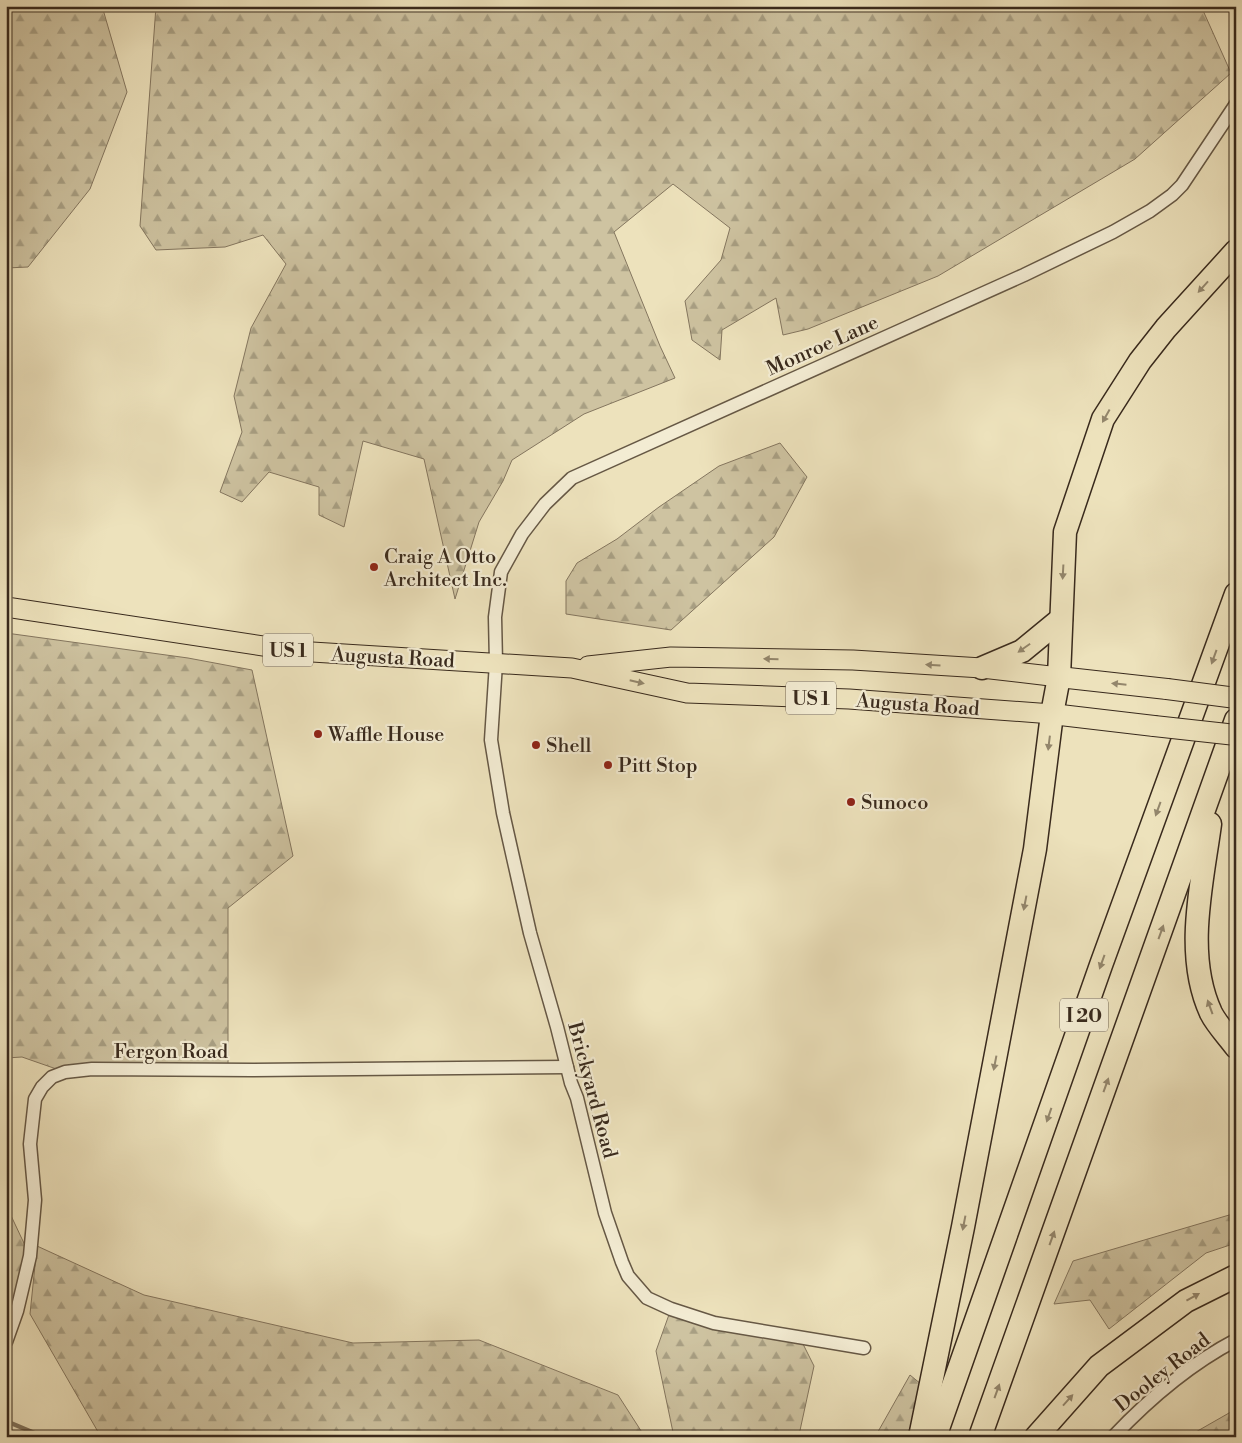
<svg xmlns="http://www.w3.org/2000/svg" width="1242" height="1443" font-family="'Libre Bodoni',serif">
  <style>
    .forest { fill: url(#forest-firs); stroke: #84765f }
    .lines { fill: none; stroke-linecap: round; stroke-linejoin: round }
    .stream { stroke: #80735c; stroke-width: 4.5 }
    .minor-casing { stroke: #665845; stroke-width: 15 }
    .primary-casing { stroke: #392a1d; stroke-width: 21 }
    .trunk-casing { stroke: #392a1d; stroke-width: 22 }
    .motorway-casing { stroke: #392a1d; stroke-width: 25 }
    .minor { stroke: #f3ecd3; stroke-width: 12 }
    .primary { stroke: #ede2bc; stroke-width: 19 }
    .trunk { stroke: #ede2bc; stroke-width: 20 }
    .motorway { stroke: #ede2bc; stroke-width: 22 }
    .trunk-bridge-casing { stroke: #392a1d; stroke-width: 22; stroke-linecap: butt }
    .trunk-bridge { stroke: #ede2bc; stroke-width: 20 }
    .oneway { fill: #93866c }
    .poi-dot { fill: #8f2418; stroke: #f3ecd3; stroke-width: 2 }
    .labels { text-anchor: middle; stroke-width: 4.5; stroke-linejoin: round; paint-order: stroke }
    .shield { fill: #f3ecd3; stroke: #716454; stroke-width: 1 }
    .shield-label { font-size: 19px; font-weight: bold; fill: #392a1d }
    .street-label { font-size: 20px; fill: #392a1d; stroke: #f3ecd3 }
    .poi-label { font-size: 20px; fill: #392a1d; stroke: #f3ecd3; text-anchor: start }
  </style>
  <defs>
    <pattern id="forest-firs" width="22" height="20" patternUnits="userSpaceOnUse" patternTransform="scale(1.25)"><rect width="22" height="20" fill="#cec3a1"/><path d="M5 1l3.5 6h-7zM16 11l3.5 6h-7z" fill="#a89f83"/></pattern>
  </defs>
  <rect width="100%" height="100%" fill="#ede2bc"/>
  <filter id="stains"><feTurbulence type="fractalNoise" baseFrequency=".004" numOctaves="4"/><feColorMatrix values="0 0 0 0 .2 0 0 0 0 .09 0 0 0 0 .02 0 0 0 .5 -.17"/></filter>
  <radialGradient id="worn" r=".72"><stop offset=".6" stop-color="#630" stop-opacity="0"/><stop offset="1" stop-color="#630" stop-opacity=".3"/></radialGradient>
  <g class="forest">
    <polygon points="31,6 102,6 127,92 90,189 28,267 6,268 6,9"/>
    <polygon points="156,6 1201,6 1231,73 1135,159 938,276 808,329 783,335 776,298 722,330 720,360 692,340 685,301 721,260 730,228 673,184 614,232 660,346 675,378 584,414 512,460 503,481 479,522 455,599 424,459 363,441 344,527 319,515 319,487 269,472 242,502 220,492 242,432 234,396 251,328 286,264 263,235 225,247 156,250 140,226"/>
    <polygon points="780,443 807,477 774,537 671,630 566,614 566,581 577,563 617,539 659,507 719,466"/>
    <polygon points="6,633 188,658 252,670 293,856 228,908 228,1070 65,1072 22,1057 6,1058"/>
    <polygon points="6,1205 30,1256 6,1342"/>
    <polygon points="1236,1213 1236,1243 1206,1253 1109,1329 1090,1300 1054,1304 1073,1261"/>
    <polygon points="37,1246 144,1295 353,1343 479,1340 618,1395 645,1437 101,1437 30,1314"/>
    <polygon points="671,1309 800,1338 814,1366 799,1435 802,1437 674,1437 656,1351"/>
    <polygon points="910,1375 927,1389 906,1437 875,1437"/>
    <polygon points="1236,1409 1236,1437 1187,1437"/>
  </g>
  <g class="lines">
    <polyline class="stream" points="6,1421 44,1437"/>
    <defs>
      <g id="minor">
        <polyline points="6,1342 17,1311 30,1256 35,1200 30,1144 35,1099 42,1087 52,1077 65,1072 92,1069 253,1070 567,1067"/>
        <polyline points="864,1348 714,1323 671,1309 647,1298 628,1276 622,1262 605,1213 577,1098 571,1083 557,1027 530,933 503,813 491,740 496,663 495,617 501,572 522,534 545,504 572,478 1024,275 1113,232 1150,211 1172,195 1182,185 1236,104"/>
        <path d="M1113,1437C1148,1400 1190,1364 1236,1340"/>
      </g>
      <g id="primary">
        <polyline points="6,607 296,651 572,668 687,693 849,699 1052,714"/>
        <polyline points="588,666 671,657 853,660 982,668 1059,677"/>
      </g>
      <g id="trunk">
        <polyline points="1059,677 1167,689"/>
        <polyline points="1052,714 1154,726"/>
      </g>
      <g id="motorway">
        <polyline points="982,668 1022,651 1061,619"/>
        <path d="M1210,824C1202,884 1184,955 1211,1013C1217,1025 1228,1036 1236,1047"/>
        <polyline points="920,1437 963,1227 1035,849 1052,714 1059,677 1065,532 1103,419 1140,361 1166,328 1236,251"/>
        <polyline points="935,1437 1101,965 1236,594"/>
        <polyline points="980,1437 1236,720"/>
        <polyline points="1036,1437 1099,1366 1186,1301 1236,1276"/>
      </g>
    </defs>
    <use href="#minor" class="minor-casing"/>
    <use href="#primary" class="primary-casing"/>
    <use href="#trunk" class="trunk-casing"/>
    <use href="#motorway" class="motorway-casing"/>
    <use href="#minor" class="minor"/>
    <use href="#primary" class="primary"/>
    <use href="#trunk" class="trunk"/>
    <use href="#motorway" class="motorway"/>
    <defs>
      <g id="trunk-bridge">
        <polyline points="1167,689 1236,698"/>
        <polyline points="1154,726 1236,735"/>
      </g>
    </defs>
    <use href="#trunk-bridge" class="trunk-bridge-casing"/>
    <use href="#trunk-bridge" class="trunk-bridge"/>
  </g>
  <defs><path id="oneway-solid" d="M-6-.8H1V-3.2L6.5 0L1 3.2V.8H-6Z" transform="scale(1.25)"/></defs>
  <g class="oneway">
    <use href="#oneway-solid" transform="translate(1203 287) rotate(132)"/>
    <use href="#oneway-solid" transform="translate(1106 416) rotate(119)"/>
    <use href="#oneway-solid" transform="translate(1063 572) rotate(93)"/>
    <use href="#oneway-solid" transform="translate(1024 648) rotate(145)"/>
    <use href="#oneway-solid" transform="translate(1214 657) rotate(110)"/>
    <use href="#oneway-solid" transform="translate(771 659) rotate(-179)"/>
    <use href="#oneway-solid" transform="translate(933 665) rotate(-176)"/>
    <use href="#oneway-solid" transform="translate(637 682) rotate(13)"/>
    <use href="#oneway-solid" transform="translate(1119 684) rotate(-174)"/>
    <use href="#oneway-solid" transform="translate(1049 743) rotate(97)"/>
    <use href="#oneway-solid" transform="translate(1158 809) rotate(110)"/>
    <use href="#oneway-solid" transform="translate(1025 903) rotate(101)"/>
    <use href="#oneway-solid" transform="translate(1161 932) rotate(-70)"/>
    <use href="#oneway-solid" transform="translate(1102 962) rotate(110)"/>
    <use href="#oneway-solid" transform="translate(1210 1007) rotate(-110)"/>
    <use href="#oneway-solid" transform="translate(995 1063) rotate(101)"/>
    <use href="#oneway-solid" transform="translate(1106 1085) rotate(-70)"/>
    <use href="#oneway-solid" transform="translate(1049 1115) rotate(109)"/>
    <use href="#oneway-solid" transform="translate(964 1223) rotate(101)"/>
    <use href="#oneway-solid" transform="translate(1052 1238) rotate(-70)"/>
    <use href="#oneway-solid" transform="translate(1193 1297) rotate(-29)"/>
    <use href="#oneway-solid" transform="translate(997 1391) rotate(-70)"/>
    <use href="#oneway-solid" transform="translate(1068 1400) rotate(-48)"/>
  </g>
  <g class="poi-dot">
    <circle cx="374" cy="567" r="5"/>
    <circle cx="318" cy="734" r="5"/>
    <circle cx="536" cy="745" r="5"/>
    <circle cx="608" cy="765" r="5"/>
    <circle cx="851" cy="802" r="5"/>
  </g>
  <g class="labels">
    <g class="shield">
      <rect x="263" y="633.5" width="50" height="33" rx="4"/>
      <rect x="786" y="681.5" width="50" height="33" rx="4"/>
      <rect x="1060" y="998.5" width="48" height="33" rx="4"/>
    </g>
    <g class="shield-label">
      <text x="288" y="657">US 1</text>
      <text x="811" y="705">US 1</text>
      <text x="1084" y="1022">I 20</text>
    </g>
    <g class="street-label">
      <text transform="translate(822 345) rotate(-24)" y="7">Monroe Lane</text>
      <text transform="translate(393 657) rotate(3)" y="7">Augusta Road</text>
      <text transform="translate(918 704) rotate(4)" y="7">Augusta Road</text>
      <text x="171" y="1058">Fergon Road</text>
      <text transform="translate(593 1090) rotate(75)" y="7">Brickyard Road</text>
      <text transform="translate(1162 1372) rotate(-38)" y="7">Dooley Road</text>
    </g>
    <g class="poi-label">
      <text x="384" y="563">Craig A Otto<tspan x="384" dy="23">Architect Inc.</tspan></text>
      <text x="328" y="741">Waffle House</text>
      <text x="546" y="752">Shell</text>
      <text x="618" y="772">Pitt Stop</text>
      <text x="861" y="809">Sunoco</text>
    </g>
  </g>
  <rect width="1242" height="1443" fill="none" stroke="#ede2bc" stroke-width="25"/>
  <rect x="8" y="8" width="1227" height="1428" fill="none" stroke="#392a1d" stroke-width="2.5"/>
  <rect x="12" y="12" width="1217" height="1418" fill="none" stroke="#392a1d"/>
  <rect width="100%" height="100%" filter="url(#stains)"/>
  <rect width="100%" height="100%" fill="url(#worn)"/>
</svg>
